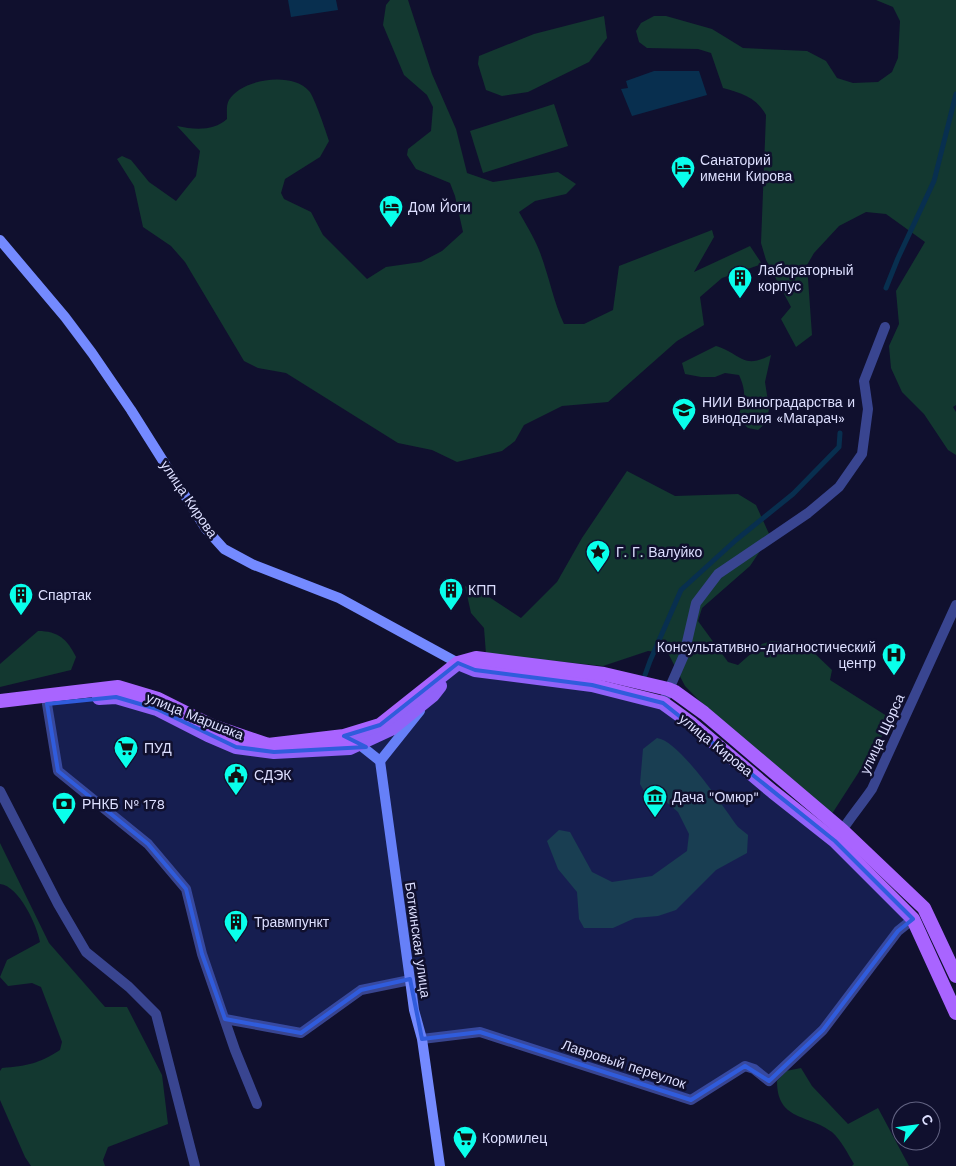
<svg xmlns="http://www.w3.org/2000/svg" width="956" height="1166" font-family="'Work Sans',sans-serif">
  <style>
    .green { fill: #133830 }
    .water { fill: #082f4f }
    .lines { fill: none; stroke-linecap: round; stroke-linejoin: round }
    .stream { stroke: #082f4f; stroke-width: 5 }
    .pedestrian { stroke: #394590; stroke-width: 10 }
    .minor { stroke: #394590; stroke-width: 10 }
    .secondary { stroke: #748aff; stroke-width: 10 }
    .primary { stroke: #a964ff; stroke-width: 14 }
    .marked { fill: #305cdc; fill-opacity: 0.2; stroke: #305cdc; stroke-width: 4; stroke-linejoin: round }
    .labels { text-anchor: middle; stroke-width: 5; stroke-linejoin: round; paint-order: stroke }
    .poi-label { font-size: 14px; fill: #dddfff; stroke: #10102e; text-anchor: start }
    .street-label { font-size: 14px; fill: #dddfff; stroke: #10102e }
  </style>
  <rect width="100%" height="100%" fill="#10102e"/>
  <g class="green">
    <path d="M390,0H408L432,74L456,129L467,173L493,182L558,172L576,184L566,194L535,201L519,212C526,225 534,237 539,250C549,275 553,301 564,324H584L613,310L619,266L712,230L714,237L694,272L750,246L762,264L722,278L700,297L704,325L677,341L608,402L562,406L524,425L515,441L502,451L457,462L432,450L398,443L286,373L258,368L244,361L185,262L171,246L143,227L134,186L117,159L122,156L131,160L149,182L176,201L196,176L200,151L177,126C195,130 214,131 227,119C227,113 226,105 229,100C241,79 292,71 309,91C314,96 326,132 329,141L320,157L285,179L281,193L284,199L311,212L323,235L367,279L386,267L421,262L442,251L463,232L455,196L450,183L416,169L407,155L408,149L431,131L433,107L427,95L404,75L383,25L386,5Z"/>
    <path d="M866,0H956V405L953,407L956,412V455L948,450L924,414L902,392L891,368L889,346L899,324L896,291L925,242L886,214L866,212L839,226L814,253L807,265L812,335L796,347L781,319L791,307L766,260L761,243L766,115C757,98 742,93 723,88L711,53L698,49L647,48L639,42L636,31L641,23L654,16H666L712,29L743,48L807,51L826,61L837,78L853,83L878,82L892,72L898,58L900,21L893,7L876,0Z"/>
    <polygon points="604,16 607,38 589,62 528,92 502,96 486,90 478,64 479,56 534,34"/>
    <polygon points="554,104 568,146 483,173 470,131"/>
    <path d="M716,346C742,354 742,370 771,355L765,382L769,408L767,422L758,430L748,428L737,418C745,400 747,393 739,375L725,373L715,377H701L685,374L682,363Z"/>
    <polygon points="627,471 675,496 738,494 756,505 770,536 750,566 702,608 698,621 728,662 738,665 762,644 771,641 783,642 811,650 832,670 830,680 890,718 884,733 828,820 739,741 685,686 668,653 648,651 603,666 486,654 484,628 471,613 465,586 486,595 521,618 557,582 582,538"/>
    <path d="M38,631C58,631 67,639 76,657L71,670L0,687V664Z"/>
    <path d="M657,738C680,741 723,807 738,827L748,835L747,853L716,870L676,910L658,916L635,918L613,928H584L579,919L577,892L558,869L547,841L559,830L570,832L592,872L612,882L652,876L687,851L689,834L678,812L663,799L644,791L640,784L643,749Z"/>
    <path d="M0,843L49,943L105,1007H127L162,1075L168,1124L108,1147L103,1160L105,1166H31L25,1157L0,1100V1071L2,1068C27,1066 38,1064 60,1050L62,1042L41,987L32,983L8,986L0,977L7,960L40,942C37,925 19,886 0,884Z"/>
    <path d="M801,1068L812,1086L848,1124L878,1108L909,1166H852L854,1164C848,1154 841,1140 832,1132C808,1114 777,1121 777,1081L786,1071Z"/>
  </g>
  <g class="water">
    <polygon points="288,0 336,0 338,10 291,17"/>
    <polygon points="654,71 699,71 707,95 632,116 621,89 628,88 626,81"/>
  </g>
  <g class="lines">
    <g class="stream">
      <polyline points="886,288 898,258 934,181 956,94"/>
      <polyline points="645,675 650,661 681,590 736,540 793,494 839,447 840,433"/>
    </g>
    <g class="pedestrian">
      <polyline points="225,1019 301,1033 361,990 410,980"/>
      <polyline points="422,1039 480,1032 691,1100 745,1066 754,1069 769,1081 823,1030 898,931 913,919"/>
    </g>
    <g class="minor">
      <polyline points="663,703 684,655 696,603 718,574 808,513 839,487 862,454 868,409 864,381 885,327"/>
      <polyline points="47,704 58,771 148,844 186,889 202,954 235,1050 257,1104"/>
      <polyline points="0,791 58,904 86,952 129,987 156,1014 195,1166"/>
      <path d="M839,835C849,819 861,805 872,789L956,605"/>
    </g>
    <g class="secondary">
      <polyline points="0,240 65,317 92,353 131,410 206,529 224,549 254,565 339,598 458,663"/>
      <polyline points="355,741 380,761 410,980 414,1010 422,1039 440,1166"/>
      <polyline points="380,761 420,711"/>
    </g>
    <g class="primary">
      <polyline points="458,663 475,670 592,685 663,703 692,724 773,792 835,841 913,919 956,1013"/>
      <polyline points="99,698 116,697 157,709 208,735 236,747 274,752 350,748 391,729 433,695 440,686"/>
      <polyline points="0,701 118,687 158,699 212,726 268,745 344,736 380,725 458,663 476,658 604,674 668,689 675,692 704,713 842,830 924,908 956,976"/>
    </g>
  </g>
  <path class="marked" d="M458,663L475,670L592,685L663,703L835,841L913,919L898,931L823,1030L769,1081L745,1066L691,1100L480,1032L422,1039L410,979L361,990L301,1033L225,1019L202,954L186,889L148,844L58,771L47,704L116,697L157,709L236,747L274,752L366,747L344,736L380,725Z"/>
  <defs>
    <symbol id="hotel-pin" viewBox="-11 -11 22 30"><path d="M0 17L-7.5 6A9.5 9.5 0 1 1 7.5 6Z" fill="#09ffeb" stroke="#10102e"/><path d="M-6-4.5h1.5V1H6V5H4.5V3h-9V5H-6ZM-4 0a1.8 1.8 0 1 1 3.6 0ZM.5 0V-2.5h3Q6-2.5 6 0Z" fill="#111"/></symbol>
    <symbol id="building-pin" viewBox="-11 -11 22 30"><path d="M0 17L-7.5 6A9.5 9.5 0 1 1 7.5 6Z" fill="#09ffeb" stroke="#10102e"/><path d="M-4-6H4V6H1V3H-1V6H-4ZM-2.5-4.3h1.7v1.8h-1.7ZM.8-4.3h1.7v1.8H.8ZM-2.5-1h1.7V.8h-1.7ZM.8-1h1.7V.8H.8Z" fill="#111"/></symbol>
    <symbol id="university-pin" viewBox="-11 -11 22 30"><path d="M0 17L-7.5 6A9.5 9.5 0 1 1 7.5 6Z" fill="#09ffeb" stroke="#10102e"/><path d="M0-5L7-2L0 1L-7-2ZM-4 1L0 2.5L4 1V4Q0 6-4 4Z" fill="#111"/></symbol>
    <symbol id="sight-pin" viewBox="-11 -11 22 30"><path d="M0 17L-7.5 6A9.5 9.5 0 1 1 7.5 6Z" fill="#09ffeb" stroke="#10102e"/><path d="M0-6L1.8-2.2L6-1.7L2.9 1.2L3.7 5.4L0 3.3L-3.7 5.4L-2.9 1.2L-6-1.7L-1.8-2.2Z" fill="#111"/></symbol>
    <symbol id="hospital-pin" viewBox="-11 -11 22 30"><path d="M0 17L-7.5 6A9.5 9.5 0 1 1 7.5 6Z" fill="#09ffeb" stroke="#10102e"/><path d="M-5-5h3v3.5h4V-5h3V5h-3V1.5h-4V5h-3Z" fill="#111"/></symbol>
    <symbol id="supermarket-pin" viewBox="-11 -11 22 30"><path d="M0 17L-7.5 6A9.5 9.5 0 1 1 7.5 6Z" fill="#09ffeb" stroke="#10102e"/><path d="M-6-5.5h2.5l.6 2H6L4.5 2H-2.5L-4.4-4H-6ZM-1.5 3.2a1.3 1.3 0 1 0 .1 0ZM3 3.2a1.3 1.3 0 1 0 .1 0Z" fill="#111"/></symbol>
    <symbol id="civic-pin" viewBox="-11 -11 22 30"><path d="M0 17L-7.5 6A9.5 9.5 0 1 1 7.5 6Z" fill="#09ffeb" stroke="#10102e"/><path d="M-.6-6.5H3V-4.5H.6V-3L4-1V1h2V6H-6V1h2V-1L-.6-3ZM-1.2 2.5V6h2.4V2.5Z" fill="#111"/></symbol>
    <symbol id="museum-pin" viewBox="-11 -11 22 30"><path d="M0 17L-7.5 6A9.5 9.5 0 1 1 7.5 6Z" fill="#09ffeb" stroke="#10102e"/><path d="M0-6L6-3V-2H-6V-3ZM-5-1h2V3h-2ZM-1-1h2V3h-2ZM3-1h2V3H3ZM-6 4H6V6H-6Z" fill="#111"/></symbol>
    <symbol id="bank-pin" viewBox="-11 -11 22 30"><path d="M0 17L-7.5 6A9.5 9.5 0 1 1 7.5 6Z" fill="#09ffeb" stroke="#10102e"/><path d="M-6-4H6V4H-6ZM0-2.3a2.3 2.3 0 1 0 0 4.6a2.3 2.3 0 1 0 0-4.6Z" fill="#111"/></symbol>
  </defs>
  <g fill-rule="evenodd">
    <use href="#hotel-pin" x="669" y="154" width="28" height="38"/>
    <use href="#hotel-pin" x="377" y="193" width="28" height="38"/>
    <use href="#building-pin" x="726" y="264" width="28" height="38"/>
    <use href="#university-pin" x="670" y="396" width="28" height="38"/>
    <use href="#sight-pin" x="584" y="538" width="28" height="38"/>
    <use href="#building-pin" x="437" y="576" width="28" height="38"/>
    <use href="#building-pin" x="7" y="581" width="28" height="38"/>
    <use href="#hospital-pin" x="880" y="641" width="28" height="38"/>
    <use href="#supermarket-pin" x="112" y="734" width="28" height="38"/>
    <use href="#civic-pin" x="222" y="761" width="28" height="38"/>
    <use href="#museum-pin" x="641" y="783" width="28" height="38"/>
    <use href="#bank-pin" x="50" y="790" width="28" height="38"/>
    <use href="#building-pin" x="222" y="908" width="28" height="38"/>
    <use href="#supermarket-pin" x="451" y="1124" width="28" height="38"/>
  </g>
  <g class="labels">
    <g class="poi-label">
      <text x="700" y="165">Санаторий<tspan x="700" dy="16">имени Кирова</tspan></text>
      <text x="408" y="212">Дом Йоги</text>
      <text x="758" y="275">Лабораторный<tspan x="758" dy="16">корпус</tspan></text>
      <text x="702" y="407">НИИ Виноградарства и<tspan x="702" dy="16">виноделия «Магарач»</tspan></text>
      <text x="616" y="557">Г. Г. Валуйко</text>
      <text x="468" y="595">КПП</text>
      <text x="38" y="600">Спартак</text>
      <text x="876" y="652" text-anchor="end">Консультативно-диагностический<tspan x="876" dy="16">центр</tspan></text>
      <text x="144" y="753">ПУД</text>
      <text x="254" y="780">СДЭК</text>
      <text x="672" y="802">Дача "Омюр"</text>
      <text x="82" y="809">РНКБ № 178</text>
      <text x="254" y="927">Травмпункт</text>
      <text x="482" y="1143">Кормилец</text>
    </g>
    <g class="street-label">
      <text transform="translate(189 499) rotate(56)" y="5">улица Кирова</text>
      <text transform="translate(195 716) rotate(22)" y="5">улица Маршака</text>
      <text transform="translate(882 734) rotate(-65)" y="5">улица Щорса</text>
      <text transform="translate(716 745) rotate(39)" y="5">улица Кирова</text>
      <text transform="translate(418 940) rotate(82)" y="5">Боткинская улица</text>
      <text transform="translate(624 1064) rotate(18)" y="5">Лавровый переулок</text>
    </g>
  </g>
  <g transform="translate(916 1126) rotate(61)"><circle r="24" fill="#10102e" stroke="#626382"/>
  <path d="M0-4L9 19L0 12L-9 19Z" fill="#09ffeb"/>
  <text y="-8" font-size="14" font-weight="bold" text-anchor="middle" fill="#dddfff">С</text>
  </g>
</svg>
